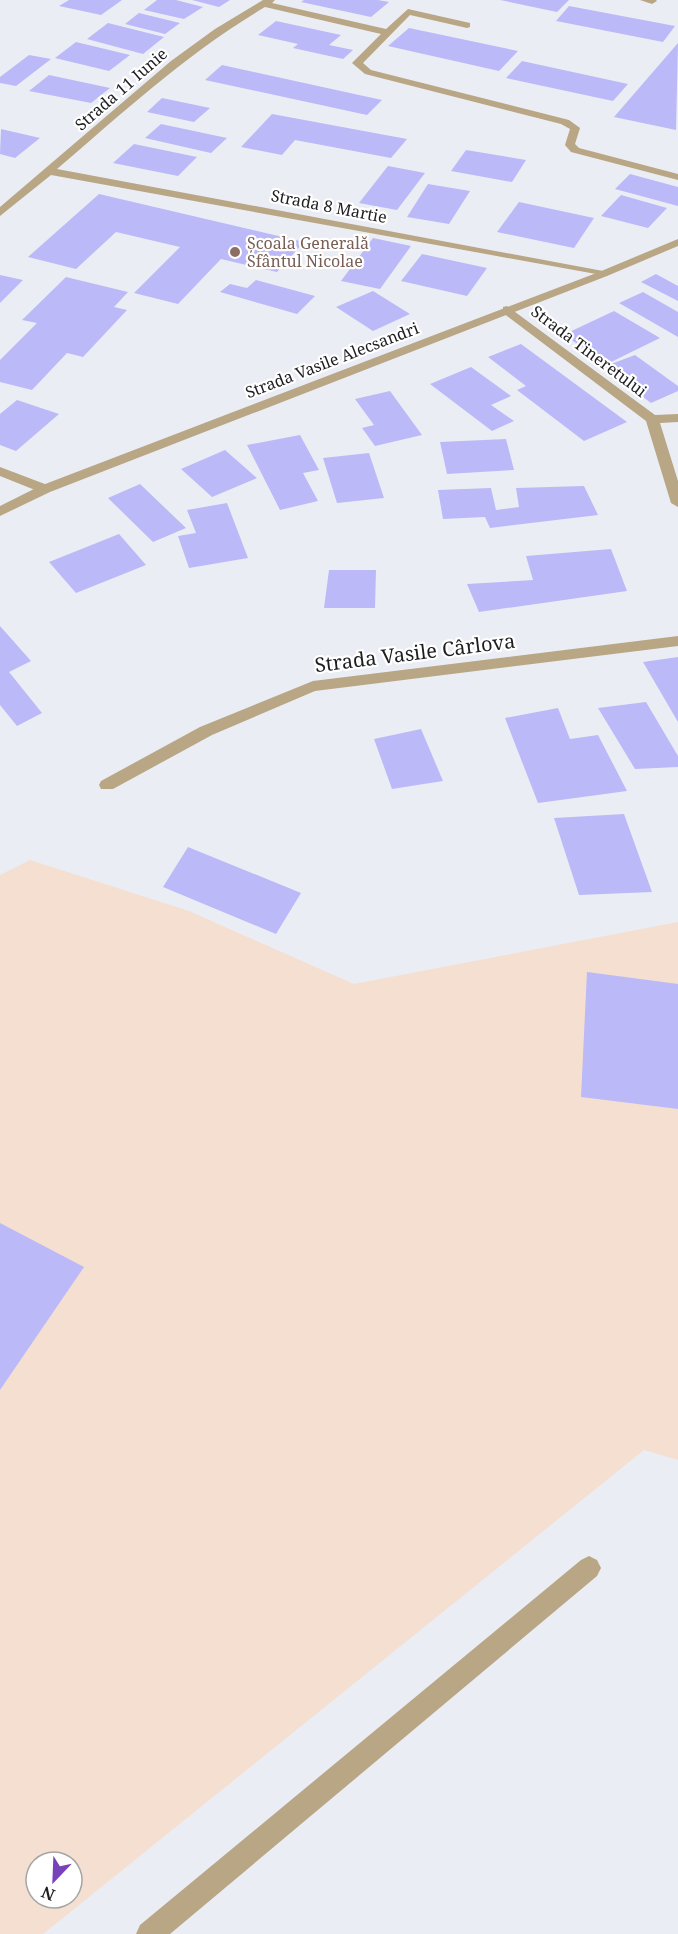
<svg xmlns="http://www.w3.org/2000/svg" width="678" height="1934" font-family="'Noto Serif',serif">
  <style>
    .industrial { fill: #f4dfd1; fill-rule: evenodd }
    .building { fill: #bbb9f8 }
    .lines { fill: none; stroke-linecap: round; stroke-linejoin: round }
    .minor { fill: #b8a685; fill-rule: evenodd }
    .tertiary { fill: #b8a685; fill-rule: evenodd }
    .education-dot { fill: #8d6e63; stroke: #fff; stroke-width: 2 }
    .labels { text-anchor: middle; stroke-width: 4.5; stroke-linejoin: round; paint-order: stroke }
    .far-street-label { font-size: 16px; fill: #1e1e21; stroke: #fff }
    .far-education-label { font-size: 16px; fill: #785e54; stroke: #fff; text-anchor: start }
    .street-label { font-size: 20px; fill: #1e1e21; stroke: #fff }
  </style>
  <rect width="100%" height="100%" fill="#ebedf5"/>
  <path class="industrial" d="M30,860L189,911L354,984L678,922V1460L644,1450L43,1934H0V875ZM36,1862H72V1898H36Z"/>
  <g class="building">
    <polygon points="69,0 122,0 101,15 59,6"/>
    <polygon points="157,0 176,0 203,7 184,19 144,10"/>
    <polygon points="192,0 230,0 219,7"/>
    <polygon points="304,0 378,0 389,2 371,17 301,2"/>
    <polygon points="500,0 569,0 557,12"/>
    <polygon points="569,6 675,26 663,42 556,21"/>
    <polygon points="139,13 180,23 165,34 125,24"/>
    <polygon points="276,21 341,35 329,45 353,50 343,59 293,48 298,44 258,35"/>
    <polygon points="108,23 164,37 143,54 87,39"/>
    <polygon points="409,28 518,51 499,71 388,46"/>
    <polygon points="76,42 130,55 109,71 55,58"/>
    <polygon points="678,43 676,130 614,117"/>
    <polygon points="29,55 51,59 16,86 0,83 0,77"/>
    <polygon points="522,61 628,84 613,101 506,78"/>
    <polygon points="222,65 382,100 367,115 205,80"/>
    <polygon points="49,75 110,88 91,103 29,91"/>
    <polygon points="162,98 210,108 194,122 147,112"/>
    <polygon points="272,114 407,139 391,158 295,140 282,155 241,147"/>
    <polygon points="161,124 227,138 211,153 145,138"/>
    <polygon points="1,129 40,138 15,158 0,154"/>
    <polygon points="134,144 197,157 178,176 113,163"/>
    <polygon points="466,150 526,160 512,182 451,171"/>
    <polygon points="388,166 425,173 397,210 359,203"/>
    <polygon points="630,174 678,187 678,206 615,189"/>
    <polygon points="428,184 470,191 449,224 407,217"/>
    <polygon points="99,194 304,242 277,272 221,259 178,304 134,293 180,247 116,232 76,269 28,257"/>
    <polygon points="621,195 667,208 648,228 601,216"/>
    <polygon points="519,202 594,218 574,248 497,232"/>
    <polygon points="373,238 411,246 380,289 341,281"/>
    <polygon points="422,254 487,268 467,296 401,281"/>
    <polygon points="656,274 678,286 678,301 641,282"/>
    <polygon points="0,275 23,280 0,303"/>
    <polygon points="66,277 128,292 114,307 127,310 83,357 67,353 32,390 0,382 0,360 37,323 22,320"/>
    <polygon points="256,280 315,296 297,314 220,292 230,284 247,288"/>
    <polygon points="373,291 410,314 373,331 336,307"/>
    <polygon points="643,292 678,312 678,337 619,303"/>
    <polygon points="614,311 660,338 609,363 563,335"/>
    <polygon points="521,344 627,422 584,441 517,390 526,386 488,357"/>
    <polygon points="635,355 678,386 678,391 651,403 603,367"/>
    <polygon points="471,367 511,396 491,405 514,421 492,431 430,384"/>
    <polygon points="390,391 422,435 375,446 362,428 374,425 355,399"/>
    <polygon points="17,400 59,414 16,451 0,445 0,414"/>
    <polygon points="300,435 319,470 303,473 318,501 280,510 247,445"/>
    <polygon points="506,439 514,470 447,474 440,442"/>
    <polygon points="225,450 257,478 212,497 181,469"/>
    <polygon points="369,453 384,498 337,503 323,458"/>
    <polygon points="140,484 186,528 153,542 108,498"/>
    <polygon points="584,486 598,515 490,528 485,517 443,519 438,490 491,488 496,510 519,507 516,488"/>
    <polygon points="227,503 248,558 189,568 178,536 196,533 187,510"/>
    <polygon points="119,534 146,565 76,593 49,562"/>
    <polygon points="611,549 627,591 479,612 467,584 533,580 526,556"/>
    <polygon points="329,570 376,570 375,608 324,608"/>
    <polygon points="0,626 31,661 9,672 42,713 17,726 0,705"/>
    <polygon points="678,657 678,722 643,662"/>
    <polygon points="646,702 678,756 678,767 635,769 598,708"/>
    <polygon points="558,708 570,739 598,735 627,791 538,803 505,718"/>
    <polygon points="421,729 443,781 392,789 374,739"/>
    <polygon points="624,814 652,892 579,895 554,818"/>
    <polygon points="188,847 301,893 276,934 163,887"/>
    <polygon points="587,972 678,984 678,1109 581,1097"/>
    <polygon points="0,1223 84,1267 0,1390"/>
  </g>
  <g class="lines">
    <g class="minor">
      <path d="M263,0H275L272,3L386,29L408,9L470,23V27L467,28L410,15L363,63L371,70L569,120L580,128L575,144L579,148L678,174V180L571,152L565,145L570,129L561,124L365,74L352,63L381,34L265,7C186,54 126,110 57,169L603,271L609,274L607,276L51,175L0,216V207L171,61L215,29Z"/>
      <polygon points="640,0 656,0 657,1 652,4"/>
      <polygon points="507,306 655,415 678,414 678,422 660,423 678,481 678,507 671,503 646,421 503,313 503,307"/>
      <polygon points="0,467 50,486 52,489 45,493 40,492 0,476"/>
      <polygon points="678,636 678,646 315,691 212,735 113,789 101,789 99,785 101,781 200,727 313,681"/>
      <polygon points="589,1556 597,1560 601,1568 597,1576 170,1934 136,1934 140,1925 581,1560"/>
    </g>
    <polygon class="tertiary" points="678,239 678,246 607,276 50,492 0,516 0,506 40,486 599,272"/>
  </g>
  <circle class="education-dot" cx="235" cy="252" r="6"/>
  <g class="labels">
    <g class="far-street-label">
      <text transform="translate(121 89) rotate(-41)" y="6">Strada 11 Iunie</text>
      <text transform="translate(329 206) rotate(11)" y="6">Strada 8 Martie</text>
      <text transform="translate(589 351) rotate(37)" y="6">Strada Tineretului</text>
      <text transform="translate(332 360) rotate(-21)" y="6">Strada Vasile Alecsandri</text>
    </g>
    <g class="far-education-label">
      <text x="247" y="249">Școala Generală<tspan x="247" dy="18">Sfântul Nicolae</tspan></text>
    </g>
    <g class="street-label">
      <text transform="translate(415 653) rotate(-7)" y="7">Strada Vasile Cârlova</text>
    </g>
  </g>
  <g transform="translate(54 1880) rotate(203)"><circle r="28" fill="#ffffff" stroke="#a5a5a6" stroke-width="1.5"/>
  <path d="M0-4.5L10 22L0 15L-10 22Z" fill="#7843ba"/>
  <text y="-9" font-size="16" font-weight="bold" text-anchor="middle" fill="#1e1e21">N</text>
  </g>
</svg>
